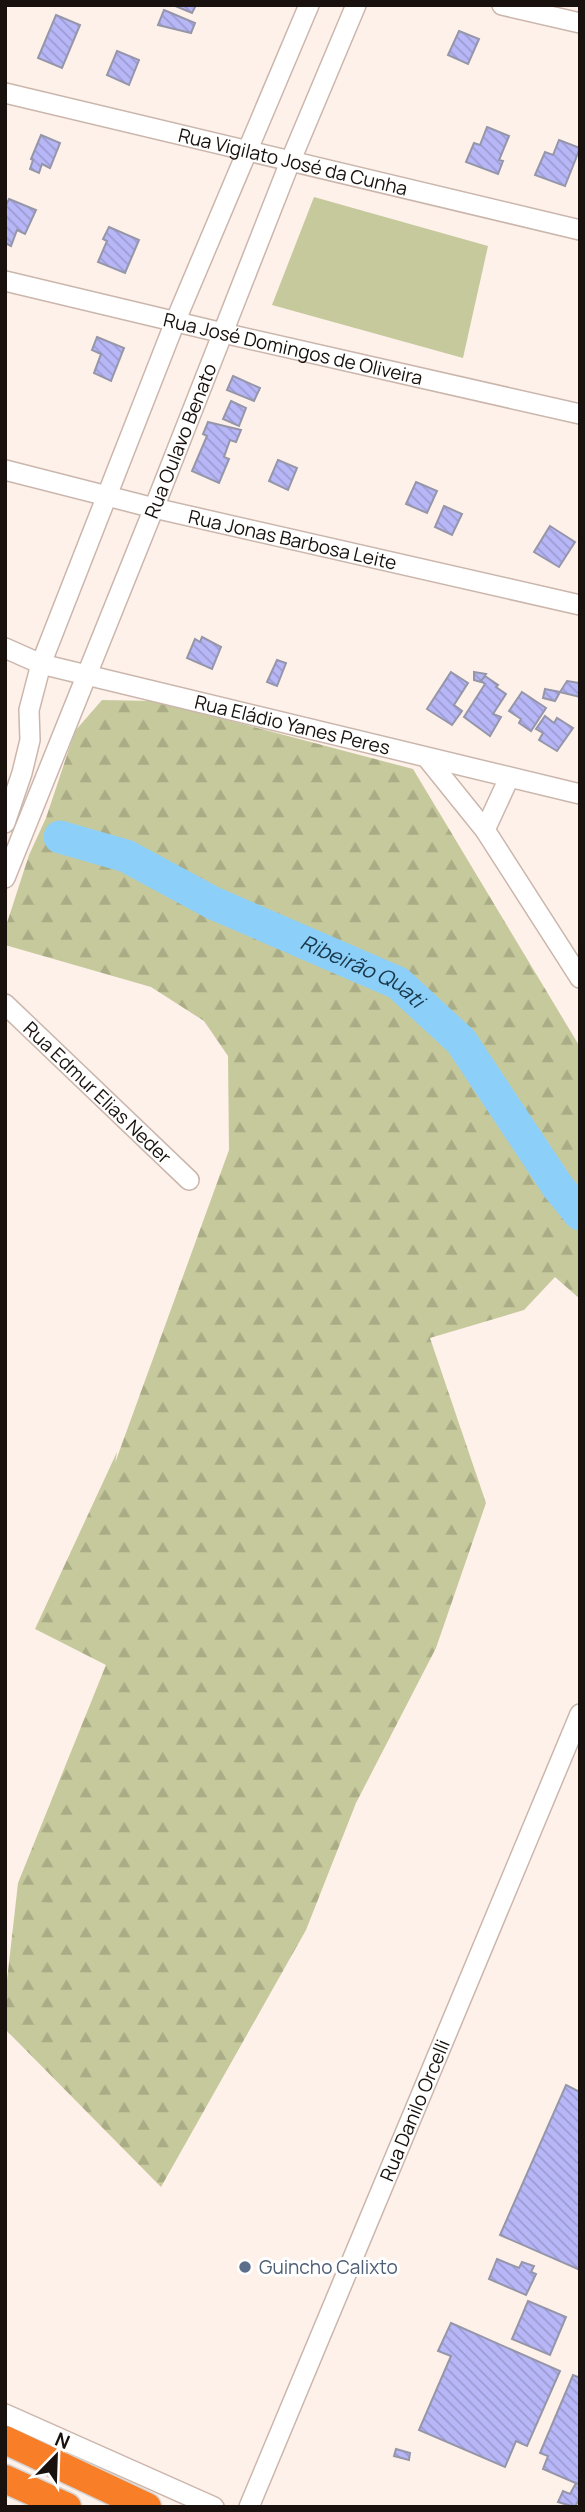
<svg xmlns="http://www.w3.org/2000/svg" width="585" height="2512" font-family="Manrope,sans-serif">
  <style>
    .forest { fill: url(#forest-firs) }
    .pitch { fill: #c6c99c }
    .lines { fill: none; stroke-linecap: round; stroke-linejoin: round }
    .river { stroke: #8cd0fa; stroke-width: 33 }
    .building { fill: url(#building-back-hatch); stroke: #9696a9; stroke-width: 2 }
    .minor-casing { stroke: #cbb6ac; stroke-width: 22 }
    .highway-casing { stroke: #d5d4d3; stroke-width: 31 }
    .minor { stroke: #fff; stroke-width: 19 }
    .highway { stroke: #f87f28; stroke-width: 28 }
    .service-dot { fill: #5c6f8a; stroke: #fff; stroke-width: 2.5 }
    .labels { text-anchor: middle; stroke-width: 6; stroke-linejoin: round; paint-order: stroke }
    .street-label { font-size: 19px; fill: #18110d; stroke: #fff }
    .service-label { font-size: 19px; fill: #4e5e75; stroke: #fff; text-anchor: start }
    .water-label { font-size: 21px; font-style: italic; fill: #183749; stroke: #fff }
  </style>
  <defs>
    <pattern id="forest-firs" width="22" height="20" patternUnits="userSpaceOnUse" patternTransform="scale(1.75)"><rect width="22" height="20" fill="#c6c99c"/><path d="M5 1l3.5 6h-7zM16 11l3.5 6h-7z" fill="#a9ac85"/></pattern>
    <pattern id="building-back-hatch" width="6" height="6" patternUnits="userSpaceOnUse" patternTransform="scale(1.75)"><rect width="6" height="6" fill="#b7b6f7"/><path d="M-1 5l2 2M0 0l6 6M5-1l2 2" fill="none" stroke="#9d9bd3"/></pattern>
  </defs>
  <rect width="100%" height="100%" fill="#fef1ea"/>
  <polygon class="forest" points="102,700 155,701 413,769 580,1047 580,1299 555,1277 524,1310 430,1338 486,1503 436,1648 356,1803 306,1930 161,2187 5,2029 5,1998 18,1883 106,1665 35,1629 117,1452 115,1463 229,1150 228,1056 204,1021 151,987 5,945 5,929 29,855 46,818 75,731"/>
  <polygon class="pitch" points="314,197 488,246 463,358 272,305"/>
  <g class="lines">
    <path class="river" id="s1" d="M60,837L126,856L213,903L398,983L461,1041L558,1187L580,1214"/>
  </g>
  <g class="building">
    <polygon points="173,5 196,5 192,13"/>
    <polygon points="164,10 195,23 191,33 158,25"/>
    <polygon points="56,15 80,25 62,68 38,58"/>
    <polygon points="459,31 479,39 468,64 448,55"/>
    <polygon points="117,51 139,60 129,85 107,75"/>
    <polygon points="487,127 509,136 499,160 503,161 498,174 466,162 474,143 480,145"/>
    <polygon points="41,135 60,143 50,168 42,164 39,173 30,169 33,160 31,159"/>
    <polygon points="559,140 580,148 565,186 535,175 545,152 553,155"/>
    <polygon points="9,199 36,210 25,234 17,230 11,246 5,243 5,207"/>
    <polygon points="109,227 139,240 125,273 98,262 107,241 103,239"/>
    <polygon points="97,337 124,348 111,381 94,373 101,354 92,350"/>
    <polygon points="233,376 260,388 254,401 227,390"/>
    <polygon points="231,401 246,408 239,426 223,419"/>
    <polygon points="208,422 241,430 236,442 230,440 224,457 229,459 219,483 192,471 207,436 203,434"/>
    <polygon points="278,460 297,468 288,490 269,481"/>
    <polygon points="416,482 437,491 427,513 406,504"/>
    <polygon points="444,506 462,514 452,535 435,527"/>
    <polygon points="550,526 575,542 559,567 534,552"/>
    <polygon points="202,637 221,647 212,669 187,658 195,639 200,642"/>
    <polygon points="277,660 286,663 277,686 267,682"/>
    <polygon points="451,672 468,683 454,705 462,711 452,725 427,709"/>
    <polygon points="474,672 486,674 481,682 474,680"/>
    <polygon points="485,676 498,685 496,687 506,694 493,714 501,717 490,736 464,717 485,684 481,681"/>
    <polygon points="567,681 580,683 580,697 560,692"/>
    <polygon points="545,689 560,692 555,701 543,698"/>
    <polygon points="522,692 546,708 531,731 519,723 521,719 509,711"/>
    <polygon points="545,716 554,723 557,718 573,728 557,751 539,740 543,733 536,729"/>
    <polygon points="566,2085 580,2092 580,2270 500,2235"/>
    <polygon points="497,2259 519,2268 522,2262 534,2266 531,2272 536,2274 526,2295 489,2279"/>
    <polygon points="528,2301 566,2317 550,2355 512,2339"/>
    <polygon points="451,2323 560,2371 527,2446 516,2441 505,2467 419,2430 451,2356 438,2351"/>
    <polygon points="573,2375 580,2378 580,2485 543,2469 548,2456 540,2453"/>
    <polygon points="396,2449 410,2453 409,2460 394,2456"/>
    <polygon points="576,2483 580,2485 580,2497 575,2507 558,2502 563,2491 570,2494"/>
  </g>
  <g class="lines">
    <defs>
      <g id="minor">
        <polyline points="502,5 580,23"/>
        <path id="s2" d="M5,93L580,230"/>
        <path id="s3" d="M5,281L223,333L580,414"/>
        <path id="s4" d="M5,470L154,508L580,605"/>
        <path id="s5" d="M5,648L41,664L580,794"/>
        <polyline points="427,758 485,830 580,978"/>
        <polyline points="5,823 22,773 30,740 29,710 41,664 175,322 309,5"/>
        <polyline points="485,830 509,778"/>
        <path id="s6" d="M5,878L154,508L290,162L356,5"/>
        <path id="s7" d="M5,1004L189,1180"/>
        <polyline points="5,2414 214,2507"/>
        <path id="s8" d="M249,2507L580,1714"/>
      </g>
      <g id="highway">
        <polyline points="5,2440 147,2507"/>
        <polyline points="5,2479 67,2507"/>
      </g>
    </defs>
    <use href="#minor" class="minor-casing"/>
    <use href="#highway" class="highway-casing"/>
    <use href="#minor" class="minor"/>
    <use href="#highway" class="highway"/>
  </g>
  <circle class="service-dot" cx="245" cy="2267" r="7"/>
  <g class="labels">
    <g class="street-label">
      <text dy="7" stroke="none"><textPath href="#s2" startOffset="296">Rua Vigilato José da Cunha</textPath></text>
      <text dy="7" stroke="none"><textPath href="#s3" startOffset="296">Rua José Domingos de Oliveira</textPath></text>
      <text dy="7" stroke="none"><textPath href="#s6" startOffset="471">Rua Oulavo Benato</textPath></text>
      <text dy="7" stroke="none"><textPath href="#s4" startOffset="296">Rua Jonas Barbosa Leite</textPath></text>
      <text dy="7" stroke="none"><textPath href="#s5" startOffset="298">Rua Eládio Yanes Peres</textPath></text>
      <text dy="7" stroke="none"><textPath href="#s7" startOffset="128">Rua Edmur Elias Neder</textPath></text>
      <text dy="7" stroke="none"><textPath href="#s8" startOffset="430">Rua Danilo Orcelli</textPath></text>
    </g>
    <g class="service-label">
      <text x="259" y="2274">Guincho Calixto</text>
    </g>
    <g class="water-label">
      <text dy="7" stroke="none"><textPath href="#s1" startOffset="332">Ribeirão Quati</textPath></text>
    </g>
  </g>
  <rect width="585" height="2512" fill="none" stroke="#18110d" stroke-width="14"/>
  <g transform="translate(56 2456) rotate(23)" stroke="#ffffff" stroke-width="5" paint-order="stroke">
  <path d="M0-5L12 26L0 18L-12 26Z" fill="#18110d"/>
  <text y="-10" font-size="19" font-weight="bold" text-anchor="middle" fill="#18110d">N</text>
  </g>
</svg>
